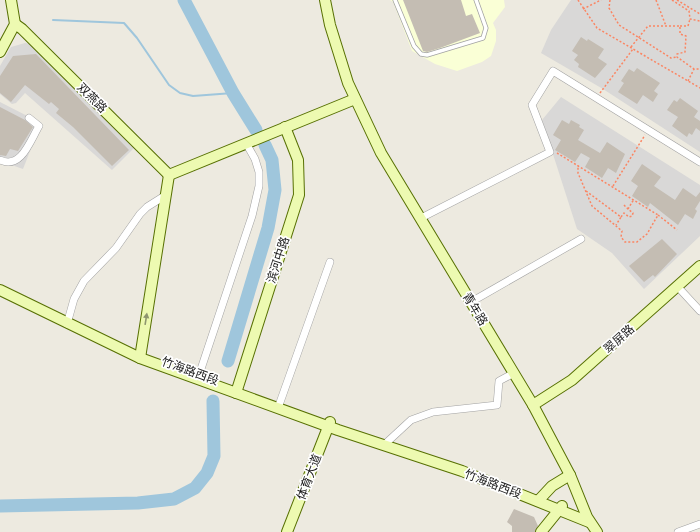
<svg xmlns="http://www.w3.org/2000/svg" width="700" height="532" font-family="Inter,'Noto Sans SC',sans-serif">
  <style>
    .residential { fill: #d9d8d7 }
    .education { fill: #faffd6 }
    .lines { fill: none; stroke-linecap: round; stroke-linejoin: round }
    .stream { stroke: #9fc6dc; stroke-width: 2 }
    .river { stroke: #9fc6dc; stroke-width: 13 }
    .building { fill: #c4bdb3 }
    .lane-casing { stroke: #a2a2a2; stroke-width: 5 }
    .street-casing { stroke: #a2a2a2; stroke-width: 8 }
    .secondary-casing { stroke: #577003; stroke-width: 12 }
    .path { stroke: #fb8562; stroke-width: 1.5; stroke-dasharray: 2 2; stroke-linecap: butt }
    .lane { stroke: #fff; stroke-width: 3.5 }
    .street { stroke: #fff; stroke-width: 7 }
    .secondary { stroke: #edfab1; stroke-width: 10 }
    .oneway { fill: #8e966e }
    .labels { text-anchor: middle; stroke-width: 3.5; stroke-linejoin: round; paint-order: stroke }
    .street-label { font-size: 12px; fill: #1b1b1b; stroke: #fff }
  </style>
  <rect width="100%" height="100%" fill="#edeae0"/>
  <g class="residential">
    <polygon points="571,0 700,0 700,152 603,89 541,53 551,30"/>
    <polygon points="25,43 32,44 134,148 112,170 25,93 16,103 12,104 0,94 0,66 11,47"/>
    <polygon points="561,97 700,185 700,236 644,289 612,253 577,229 542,120"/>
    <polygon points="0,102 41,123 23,169 0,161"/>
  </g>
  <polygon class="education" points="390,0 504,0 505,7 493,23 496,30 496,41 491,56 482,62 457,71 435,64 412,51 393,2"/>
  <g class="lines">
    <polyline class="stream" points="53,20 124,23 137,38 169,85 180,93 193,96 233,93"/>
    <g class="river">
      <polyline points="184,0 233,93 256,130"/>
      <polyline points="228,361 268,228 275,190 272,160 265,145"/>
      <polyline points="0,506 138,503 174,499 195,488 207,473 214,456 213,401"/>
    </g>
  </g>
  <g class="building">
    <polygon points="403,0 461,0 466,16 472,14 480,33 440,48 427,52 423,51"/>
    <polygon points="581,37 587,41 588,39 604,49 598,58 607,64 595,78 578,67 579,64 574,60 578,55 572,51"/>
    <polygon points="36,54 129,150 112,166 73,127 56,113 59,109 51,102 49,104 25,85 11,102 0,93 0,76 13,56"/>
    <polygon points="637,68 660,83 654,91 658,94 653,102 643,95 637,104 618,92 624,83 621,81 629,69 634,72"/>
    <polygon points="680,98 698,111 694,117 700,121 700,131 696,128 692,135 689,133 687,137 672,126 678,117 667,110 674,100 677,102"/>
    <polygon points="0,107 25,120 33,127 18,151 10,149 6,156 0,155"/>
    <polygon points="562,120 569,124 571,120 580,125 579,127 584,130 578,140 600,153 607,142 625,154 616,173 608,168 602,178 585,167 590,158 581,153 575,162 555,150 561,140 553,135"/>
    <polygon points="642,164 661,177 654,186 675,200 683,188 696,197 700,192 700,201 695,209 697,211 693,219 685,214 678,225 650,203 648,207 632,196 638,186 631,181"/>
    <polygon points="662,239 677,254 655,277 653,275 644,282 629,266"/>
    <polygon points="514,509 534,517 538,526 535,532 512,532 512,526 507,522"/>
  </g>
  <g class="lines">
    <defs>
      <polyline id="lane" points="395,0 414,46 421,54 427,55 483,38 486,28 476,0"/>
      <g id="street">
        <path d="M0,160C21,170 30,141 39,126L29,118"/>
        <polyline points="421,218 550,152 532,105 553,71 700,162"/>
        <polyline points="677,286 700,311"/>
        <polyline points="471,302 581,239"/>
        <polyline points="67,324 74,299 84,281 116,248 140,214 147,207 166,195"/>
        <polyline points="198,378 252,216 259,186 259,172 255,159 246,143"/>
        <polyline points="278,408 330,262"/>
        <polyline points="384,445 411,420 433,412 497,405 499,381 514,373"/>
        <polyline points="678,532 700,524"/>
      </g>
      <g id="secondary">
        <polyline points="325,0 330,25 348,83 381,153 533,405 570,475 587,517 597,532"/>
        <polyline points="15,24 22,29 169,175"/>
        <polyline points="0,52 15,24 11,0"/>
        <polyline points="169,175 355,99"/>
        <polyline points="0,290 140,358 338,430 462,471 589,522"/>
        <polyline points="140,358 169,175"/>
        <polyline points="236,393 299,195 298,160 285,127"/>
        <polyline points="533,405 572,380 700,266"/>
        <polyline points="538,501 552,486 570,475"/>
        <polyline points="287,532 330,422"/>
        <polyline points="541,532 562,506"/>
      </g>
    </defs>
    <use href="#lane" class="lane-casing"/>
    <use href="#street" class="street-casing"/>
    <use href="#secondary" class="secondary-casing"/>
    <g class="path">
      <polyline points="578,0 597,28 700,88"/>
      <polyline points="610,0 609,8 619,25 671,58 677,57"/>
      <polyline points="656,0 666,26"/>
      <polyline points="672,0 689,11 690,19 700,21"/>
      <polyline points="677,0 700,14"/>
      <polyline points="583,9 601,0"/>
      <polyline points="680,26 688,26 690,19"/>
      <polyline points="631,47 648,26 680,26 680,34 686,36 685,52 677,54 677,57 694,69 700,69"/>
      <polyline points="688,81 694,69"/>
      <polyline points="600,93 633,49"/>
      <polyline points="557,153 658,215 647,234 637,242 625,242 621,237 622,231 592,206 578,173 578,165"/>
      <polyline points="613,186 645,135"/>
      <polyline points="586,191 621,217 616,225"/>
      <polyline points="624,205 628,209"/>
      <polyline points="658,215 677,230"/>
      <polyline points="621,217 624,213 629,217 632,216 633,213 628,209 634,199"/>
    </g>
    <use href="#lane" class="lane"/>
    <use href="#street" class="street"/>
    <use href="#secondary" class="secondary"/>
  </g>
  <defs><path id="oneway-solid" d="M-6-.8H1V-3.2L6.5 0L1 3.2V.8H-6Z"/></defs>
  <use class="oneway" href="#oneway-solid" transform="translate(146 319) rotate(-81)"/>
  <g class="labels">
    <g class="street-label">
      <text transform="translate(92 98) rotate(45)" y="4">双燕路</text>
      <text transform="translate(278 260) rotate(-72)" y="4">滨河中路</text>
      <text transform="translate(475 309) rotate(59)" y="4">青年路</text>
      <text transform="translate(619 339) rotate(-42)" y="4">翠屏路</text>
      <text transform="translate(190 371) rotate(20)" y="4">竹海路西段</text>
      <text transform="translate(309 477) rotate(-69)" y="4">体育大道</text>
      <text transform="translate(493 484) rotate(21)" y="4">竹海路西段</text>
    </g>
  </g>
</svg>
